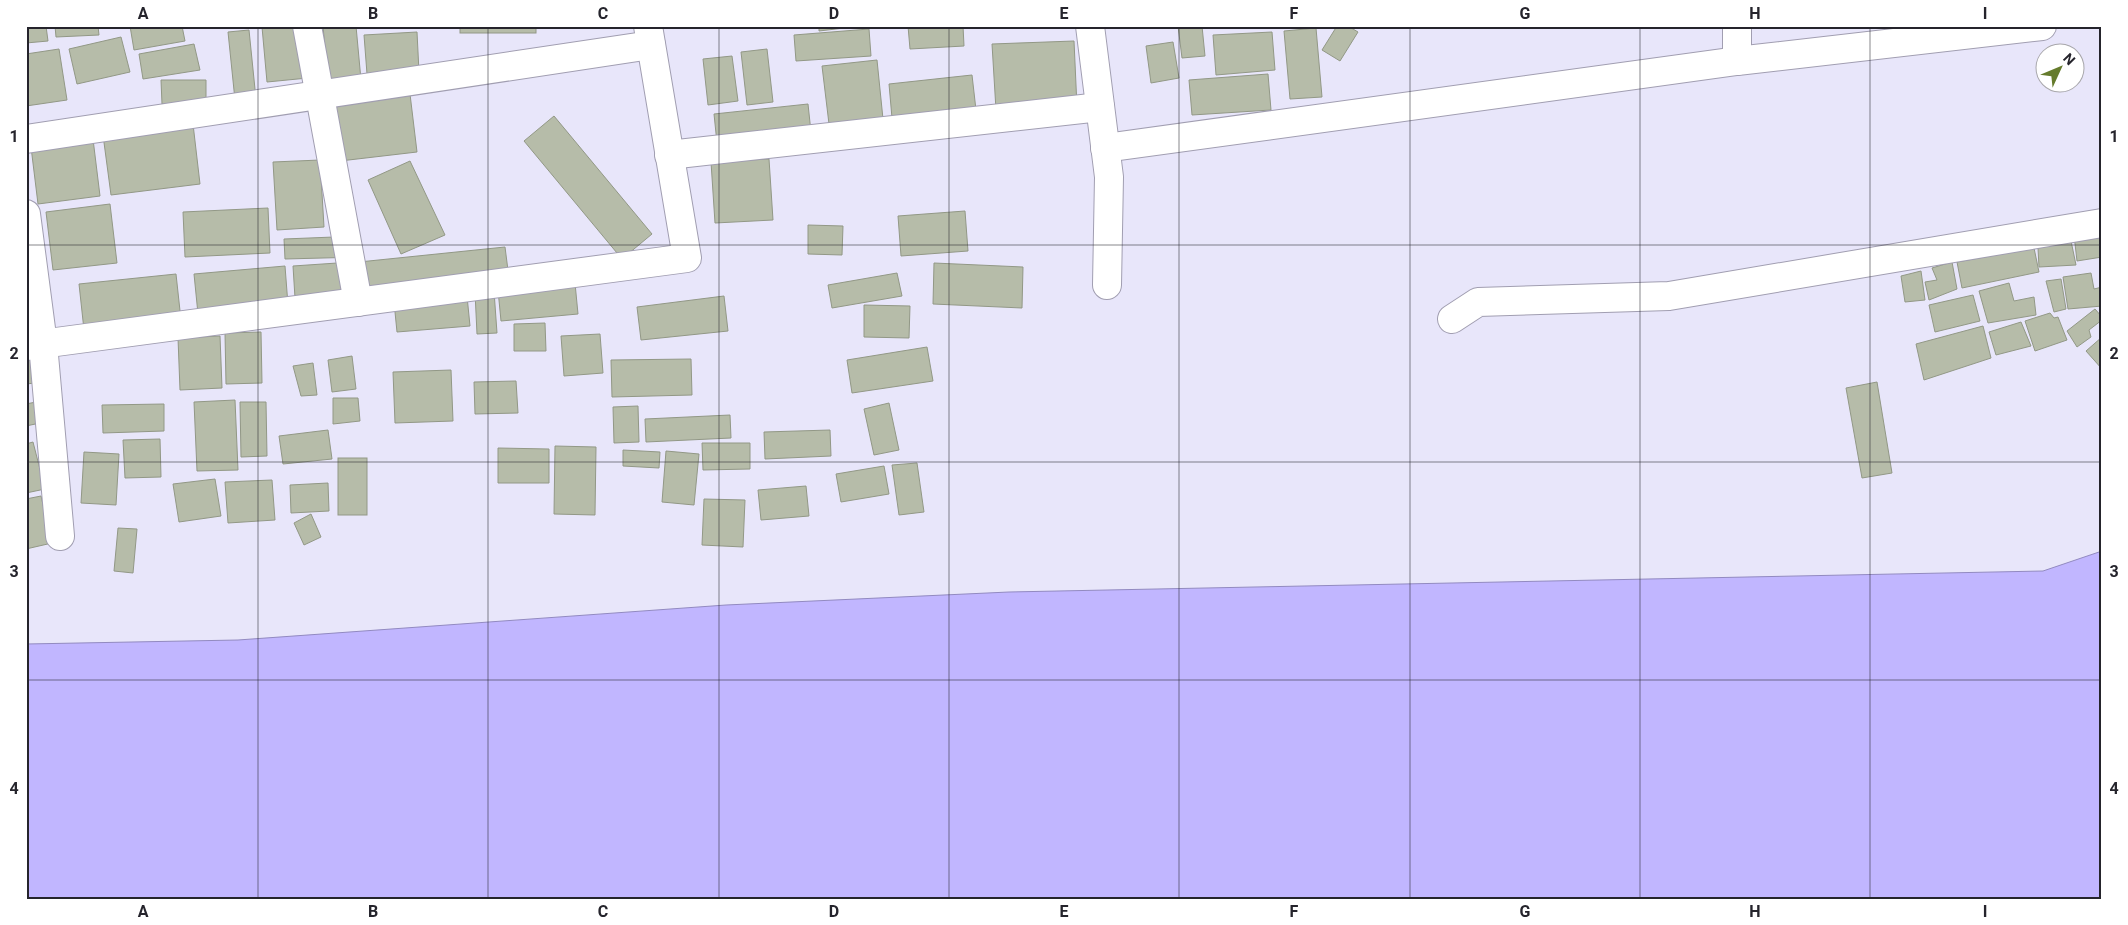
<svg xmlns="http://www.w3.org/2000/svg" width="2128" height="925" font-family="Roboto,sans-serif">
  <style>
    .water { fill: #c1b6ff; stroke: #928ac0 }
    .building { fill: #b6bca9; stroke: #929886 }
    .lines { fill: none; stroke-linecap: round; stroke-linejoin: round }
    .minor-casing { stroke: #a19eb1; stroke-width: 30 }
    .minor { stroke: #fff; stroke-width: 28 }
    .grid { fill: none; stroke: #25242c; stroke-width: 1; stroke-opacity: 0.55 }
    .neatline { fill: none; stroke: #25242c; stroke-width: 2 }
    .grid-label { font-size: 16px; text-anchor: middle; font-weight: bold; fill: #25242c }
  </style>
  <rect width="100%" height="100%" fill="#e8e6fa"/>
  <polygon class="water" points="2102,551 2102,899 26,899 26,644 238,640 726,605 1009,592 2043,571"/>
  <g class="building">
    <polygon points="26,26 46,26 48,41 26,43"/>
    <polygon points="55,26 98,26 99,35 56,37"/>
    <polygon points="130,26 182,26 185,41 134,50"/>
    <polygon points="313,26 318,77 267,82 262,27"/>
    <polygon points="323,26 356,26 361,80 328,83"/>
    <rect x="460" y="26" width="76" height="7"/>
    <polygon points="819,26 861,26 819,31"/>
    <polygon points="908,26 963,26 964,46 910,49"/>
    <polygon points="1178,26 1202,26 1205,56 1182,58"/>
    <polygon points="1337,26 1348,26 1358,32 1340,61 1322,50"/>
    <polygon points="1316,28 1322,97 1290,99 1284,31"/>
    <polygon points="869,29 871,56 796,61 794,35"/>
    <polygon points="249,30 256,99 235,100 228,32"/>
    <polygon points="417,32 419,72 367,74 364,35"/>
    <polygon points="1272,32 1275,70 1216,75 1213,35"/>
    <polygon points="121,37 130,72 77,84 69,49"/>
    <polygon points="1074,41 1077,107 996,110 992,44"/>
    <polygon points="1173,42 1179,78 1151,83 1146,46"/>
    <polygon points="194,44 200,70 143,79 139,54"/>
    <polygon points="59,49 67,100 26,106 26,54"/>
    <polygon points="767,49 773,102 747,105 741,52"/>
    <polygon points="732,56 738,101 708,105 703,59"/>
    <polygon points="877,60 883,119 829,124 822,66"/>
    <polygon points="1268,74 1271,110 1192,115 1189,80"/>
    <polygon points="972,75 976,110 892,118 889,84"/>
    <polygon points="161,80 206,80 206,103 162,104"/>
    <polygon points="410,94 417,152 340,161 333,104"/>
    <polygon points="808,104 811,132 717,143 714,114"/>
    <polygon points="554,116 652,234 622,259 524,141"/>
    <polygon points="193,124 200,184 111,195 103,135"/>
    <polygon points="93,139 100,196 38,204 31,147"/>
    <polygon points="769,159 773,220 715,223 711,162"/>
    <polygon points="320,160 324,227 277,230 273,162"/>
    <polygon points="410,161 445,235 401,254 368,180"/>
    <polygon points="110,204 117,263 53,270 46,212"/>
    <polygon points="268,208 270,253 185,257 183,212"/>
    <polygon points="965,211 968,251 901,256 898,216"/>
    <polygon points="808,225 843,226 842,255 808,254"/>
    <polygon points="2102,229 2102,257 2077,261 2074,235"/>
    <polygon points="359,236 361,257 285,259 284,239"/>
    <polygon points="2070,236 2076,265 2039,267 2038,248 2053,245"/>
    <polygon points="505,247 509,278 363,293 359,262"/>
    <polygon points="2034,248 2039,272 1962,288 1957,262"/>
    <polygon points="352,262 354,294 295,298 293,266"/>
    <polygon points="1952,262 1957,289 1929,300 1925,282 1937,280 1932,268"/>
    <polygon points="934,263 1023,267 1022,308 933,304"/>
    <polygon points="285,266 288,305 198,314 194,274"/>
    <polygon points="1921,271 1925,300 1905,302 1901,276"/>
    <polygon points="897,273 902,296 832,308 828,285"/>
    <polygon points="2091,273 2094,289 2102,287 2102,306 2068,309 2063,277"/>
    <polygon points="176,274 181,320 84,330 79,284"/>
    <polygon points="2061,279 2066,309 2054,312 2046,281"/>
    <polygon points="575,283 578,314 501,321 498,290"/>
    <polygon points="2009,283 2014,301 2034,297 2036,315 1988,323 1979,291"/>
    <polygon points="494,291 497,333 477,334 475,292"/>
    <polygon points="1973,295 1980,321 1935,332 1929,305"/>
    <polygon points="467,296 470,326 397,332 394,302"/>
    <polygon points="724,296 728,331 641,340 637,307"/>
    <polygon points="864,305 910,306 909,338 864,337"/>
    <polygon points="2095,309 2102,317 2102,320 2089,330 2091,337 2077,347 2067,331"/>
    <polygon points="2050,313 2054,318 2058,317 2067,340 2035,351 2025,321"/>
    <polygon points="2021,322 2031,346 1996,355 1989,332"/>
    <polygon points="545,323 546,351 514,351 514,324"/>
    <polygon points="1983,326 1991,358 1924,380 1916,344"/>
    <polygon points="261,332 262,383 226,384 225,333"/>
    <polygon points="600,334 603,373 564,376 561,336"/>
    <polygon points="220,336 222,388 180,390 178,338"/>
    <polygon points="2102,337 2102,369 2086,351"/>
    <polygon points="927,347 933,381 852,393 847,360"/>
    <polygon points="352,356 356,389 332,392 328,360"/>
    <polygon points="30,358 35,383 26,384 26,359"/>
    <polygon points="691,359 692,395 612,397 611,360"/>
    <polygon points="313,363 317,395 301,396 293,366"/>
    <polygon points="451,370 453,421 395,423 393,372"/>
    <polygon points="516,381 518,413 475,414 474,382"/>
    <polygon points="1877,382 1892,473 1862,478 1846,388"/>
    <polygon points="333,398 358,398 360,421 333,424"/>
    <polygon points="235,400 238,470 197,471 194,402"/>
    <polygon points="36,402 40,423 26,426 26,404"/>
    <polygon points="240,402 266,402 267,456 241,457"/>
    <polygon points="889,403 899,450 874,455 864,409"/>
    <polygon points="164,404 164,431 103,433 102,405"/>
    <polygon points="638,406 639,442 614,443 613,407"/>
    <polygon points="730,415 731,438 646,442 645,419"/>
    <polygon points="328,430 332,459 283,464 279,436"/>
    <polygon points="830,430 831,456 765,459 764,432"/>
    <polygon points="160,439 161,477 125,478 123,440"/>
    <polygon points="33,442 45,489 26,493 26,444"/>
    <polygon points="702,443 750,443 750,469 703,470"/>
    <polygon points="555,446 596,447 595,515 554,514"/>
    <polygon points="498,448 549,449 549,483 498,483"/>
    <polygon points="623,450 660,452 659,468 623,466"/>
    <polygon points="666,451 699,454 694,505 662,502"/>
    <polygon points="84,452 119,454 116,505 81,503"/>
    <rect x="338" y="458" width="29" height="57"/>
    <polygon points="917,463 924,512 899,515 892,465"/>
    <polygon points="884,466 889,494 841,502 836,474"/>
    <polygon points="215,479 221,516 179,522 173,484"/>
    <polygon points="272,480 275,520 228,523 225,482"/>
    <polygon points="328,483 329,511 291,513 290,485"/>
    <polygon points="806,486 809,516 761,520 758,490"/>
    <polygon points="41,496 52,543 26,549 26,499"/>
    <polygon points="704,499 745,500 743,547 702,545"/>
    <polygon points="311,514 321,537 304,545 294,523"/>
    <polygon points="118,528 137,529 133,573 114,571"/>
  </g>
  <g class="lines">
    <defs>
      <g id="minor">
        <polyline points="307,26 358,302"/>
        <polyline points="1090,26 1109,177 1107,285"/>
        <polyline points="1737,26 1737,61"/>
        <polyline points="26,139 651,45"/>
        <polyline points="1105,148 1737,61 2042,26"/>
        <polyline points="669,155 1100,107"/>
        <polyline points="26,214 43,344 60,536"/>
        <polyline points="1452,319 1478,302 1669,296 2102,223"/>
        <polyline points="26,346 687,258 648,26"/>
      </g>
    </defs>
    <use href="#minor" class="minor-casing"/>
    <use href="#minor" class="minor"/>
  </g>
  <path class="grid" d="M258,26V899M488,26V899M719,26V899M949,26V899M1179,26V899M1410,26V899M1640,26V899M1870,26V899M26,245H2102M26,462H2102M26,680H2102"/>
  <rect width="2128" height="925" fill="none" stroke="#ffffff" stroke-width="55"/>
  <g transform="translate(2060 68) rotate(46)"><circle r="24" fill="#ffffff" stroke="#a8a7ab"/>
  <path d="M0-4L9 19L0 12L-9 19Z" fill="#657b2c"/>
  <text y="-8" font-size="14" font-weight="bold" text-anchor="middle" fill="#25242c">N</text>
  </g>
  <rect x="28" y="28" width="2072" height="870" class="neatline"/>
  <g class="grid-label">
    <text x="143" y="19">A</text>
    <text x="373" y="19">B</text>
    <text x="603" y="19">C</text>
    <text x="834" y="19">D</text>
    <text x="1064" y="19">E</text>
    <text x="1294" y="19">F</text>
    <text x="1525" y="19">G</text>
    <text x="1755" y="19">H</text>
    <text x="1985" y="19">I</text>
    <text x="14" y="142">1</text>
    <text x="2114" y="142">1</text>
    <text x="14" y="359">2</text>
    <text x="2114" y="359">2</text>
    <text x="14" y="577">3</text>
    <text x="2114" y="577">3</text>
    <text x="14" y="794">4</text>
    <text x="2114" y="794">4</text>
    <text x="143" y="917">A</text>
    <text x="373" y="917">B</text>
    <text x="603" y="917">C</text>
    <text x="834" y="917">D</text>
    <text x="1064" y="917">E</text>
    <text x="1294" y="917">F</text>
    <text x="1525" y="917">G</text>
    <text x="1755" y="917">H</text>
    <text x="1985" y="917">I</text>
  </g>
</svg>
